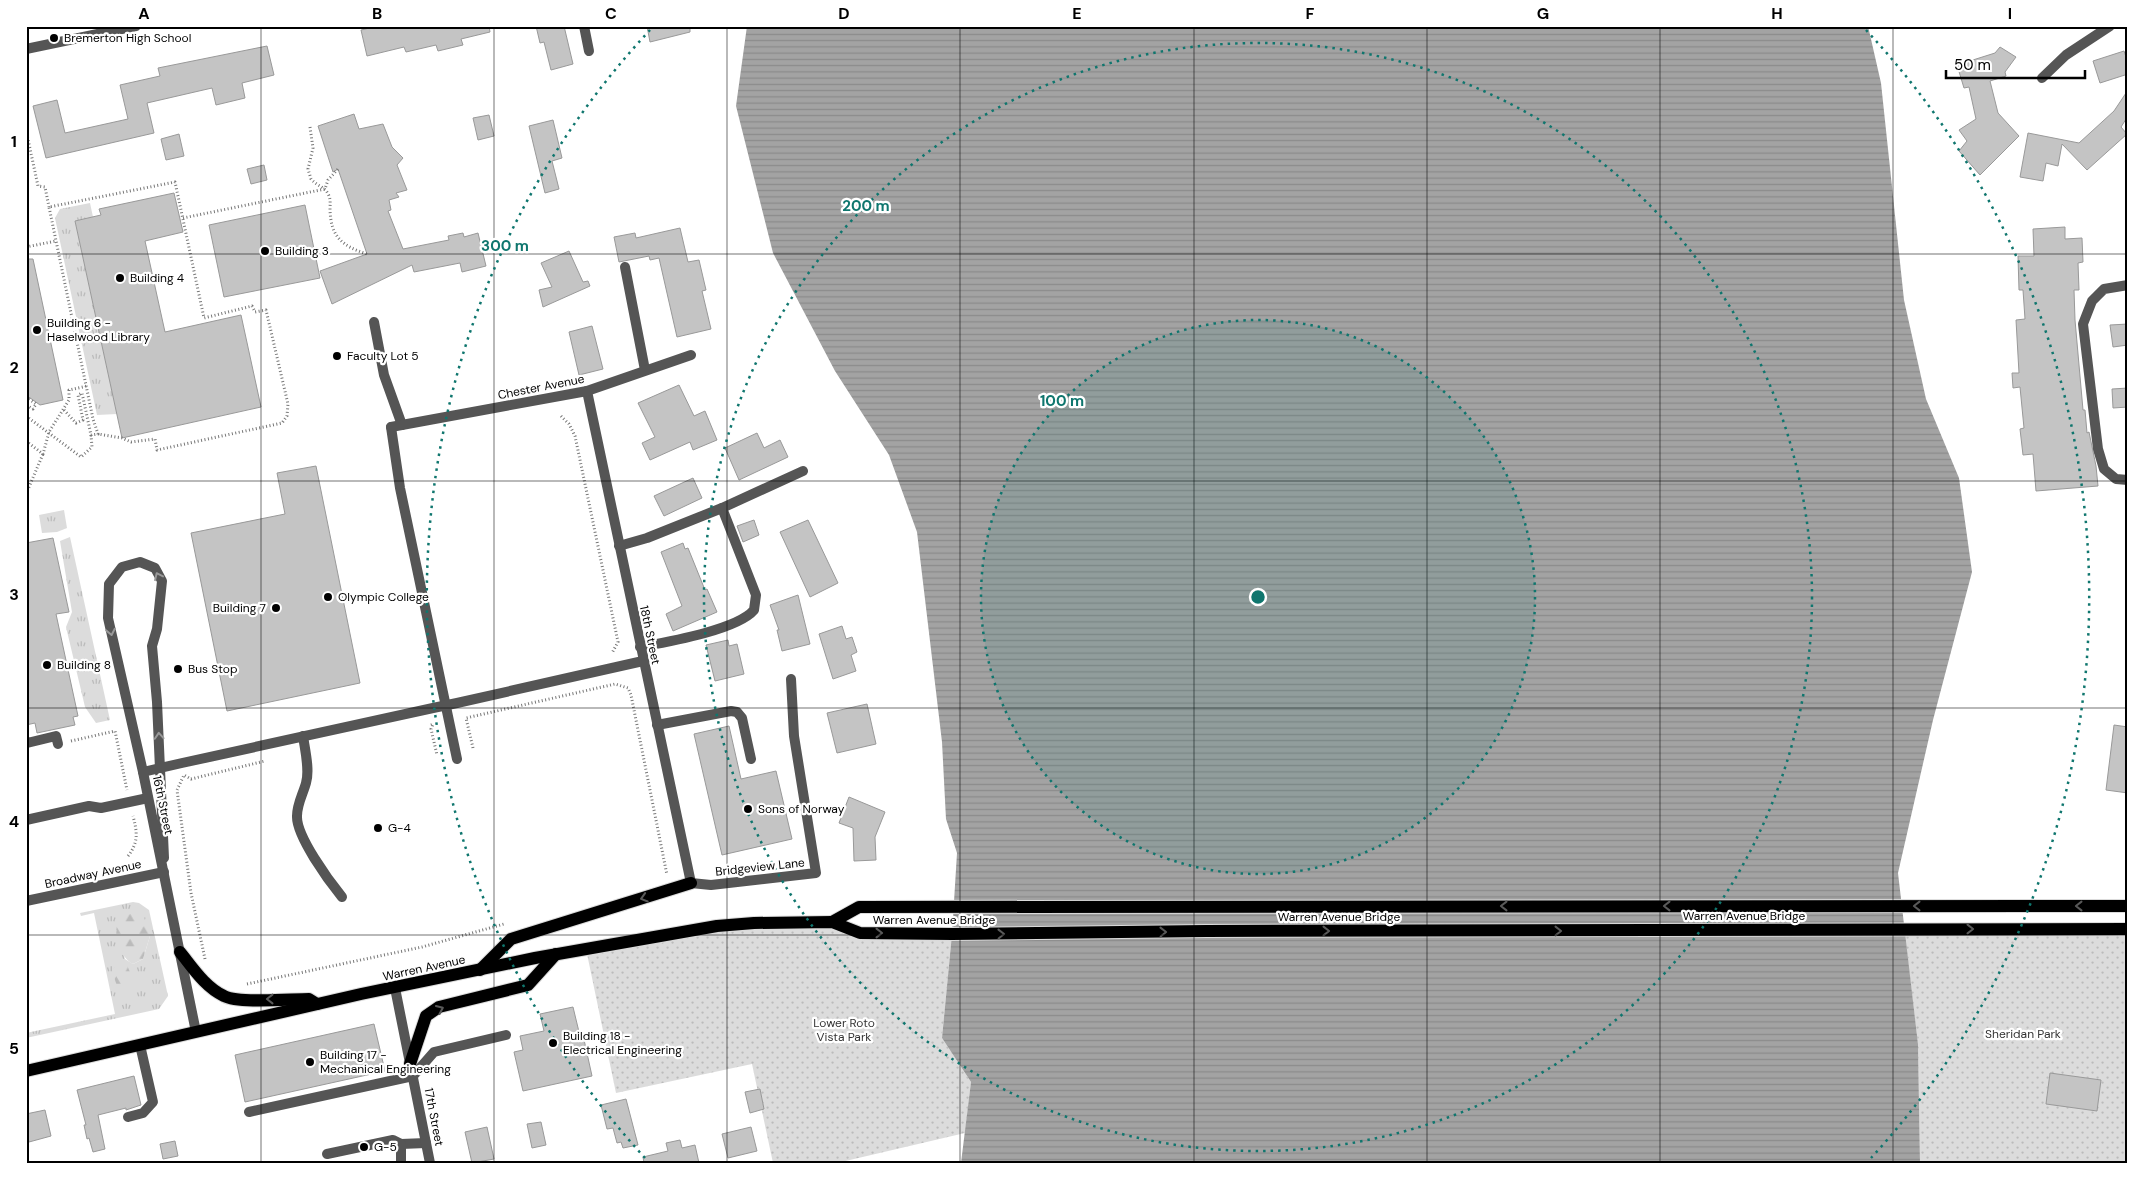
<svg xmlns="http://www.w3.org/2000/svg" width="2154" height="1189" font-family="'DM Sans',sans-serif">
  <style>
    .grass { fill: url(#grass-tufts); fill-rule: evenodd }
    .forest { fill: url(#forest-firs) }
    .park { fill: url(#park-dots) }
    .water { fill: url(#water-rules) }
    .building { fill: #c4c4c4; stroke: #999 }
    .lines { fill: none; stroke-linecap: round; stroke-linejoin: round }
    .primary-casing { stroke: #dbdbdb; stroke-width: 14 }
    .path { stroke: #777; stroke-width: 3; stroke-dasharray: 1 2.5; stroke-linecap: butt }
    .lane { stroke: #555; stroke-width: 10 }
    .street { stroke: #555; stroke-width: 10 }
    .primary { stroke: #000; stroke-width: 12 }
    .oneway { stroke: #999 }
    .oneway2 { stroke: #595959 }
    .grid { fill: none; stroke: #000; stroke-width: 1; stroke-opacity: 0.55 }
    .ring { fill: none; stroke: #0f766e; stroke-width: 2.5; stroke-dasharray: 2.5 5 }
    .poi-dot { fill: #000; stroke: #fff; stroke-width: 2 }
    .labels { text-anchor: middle; stroke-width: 4.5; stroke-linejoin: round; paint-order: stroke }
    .poi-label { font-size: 12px; fill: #000; stroke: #fff; text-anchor: start }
    .street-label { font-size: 12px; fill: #000; stroke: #fff }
    .park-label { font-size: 12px; fill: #333; stroke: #fff }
    .centre { fill: #0f766e; stroke: #fff; stroke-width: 2.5 }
    .ring-label { font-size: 15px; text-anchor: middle; font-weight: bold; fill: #0f766e; stroke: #fff; stroke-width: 4.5; stroke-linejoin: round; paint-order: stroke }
    .neatline { fill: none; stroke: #000; stroke-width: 2 }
    .grid-label { font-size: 16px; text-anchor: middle; font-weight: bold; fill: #000 }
  </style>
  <defs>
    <pattern id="grass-tufts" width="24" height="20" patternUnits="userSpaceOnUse" patternTransform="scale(1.25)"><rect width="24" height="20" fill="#dcdcdc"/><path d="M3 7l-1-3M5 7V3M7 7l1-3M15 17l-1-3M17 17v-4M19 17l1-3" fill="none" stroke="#bbb"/></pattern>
    <pattern id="forest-firs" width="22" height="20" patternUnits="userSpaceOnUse" patternTransform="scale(1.25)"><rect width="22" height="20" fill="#dcdcdc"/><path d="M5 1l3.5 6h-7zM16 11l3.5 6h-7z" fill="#bbb"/></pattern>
    <pattern id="park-dots" width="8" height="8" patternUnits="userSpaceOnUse" patternTransform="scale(1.25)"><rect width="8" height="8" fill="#dcdcdc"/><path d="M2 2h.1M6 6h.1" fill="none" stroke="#bbb" stroke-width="1.8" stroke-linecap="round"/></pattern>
    <pattern id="water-rules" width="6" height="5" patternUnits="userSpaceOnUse" patternTransform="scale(1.25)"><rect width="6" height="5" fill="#a3a3a3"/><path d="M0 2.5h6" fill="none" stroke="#8b8b8b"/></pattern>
  </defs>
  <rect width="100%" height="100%" fill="#fff"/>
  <g class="grass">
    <polygon points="90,203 93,217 75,221 117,414 97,415 55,218 60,209"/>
    <polygon points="64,510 67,528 57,532 42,533 39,515"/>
    <polygon points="70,537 110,720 96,723 85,707 66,627 72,612 60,541"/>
    <path d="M133,902L139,903L149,910L168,996L159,1009L26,1038V1033L115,1014L94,913L81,916L80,913ZM116,930L150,936L143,959L133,964L125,959Z"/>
  </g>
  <g class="forest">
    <path d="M136,913L143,914L150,936L143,959L133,964C120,958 110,930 121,918C124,914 131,914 136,913Z"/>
    <polygon points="122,962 127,965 134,982 130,988 124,989 117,986 112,971 115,966"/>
  </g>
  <g class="park">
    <polygon points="832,922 860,933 952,934 942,1038 971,1082 965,1133 837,1163 773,1163 752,1064 616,1093 586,949 677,933"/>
    <polygon points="1904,929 2128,929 2128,1163 1920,1163 1918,1044"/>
  </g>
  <polygon class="water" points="747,26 1868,26 1881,83 1904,300 1926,399 1959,478 1972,572 1933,720 1898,873 1918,1044 1920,1163 961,1163 971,1082 942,1038 952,934 957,853 946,819 942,742 917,532 889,455 835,371 773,253 736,106"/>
  <g class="building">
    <polygon points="378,26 489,26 490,32 461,39 463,45 438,51 436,45 406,52 404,47 367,56 361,30"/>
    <polygon points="536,26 564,26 573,64 551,70 544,42 540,43"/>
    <polygon points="647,26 690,26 690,32 650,42"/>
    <polygon points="267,46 274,75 242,83 245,98 216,105 212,88 147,103 154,133 46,158 33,106 57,100 65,133 128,119 120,85 160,76 158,68"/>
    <polygon points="2000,47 2016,57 2005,72 2006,76 1990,81 1998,113 2019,136 1980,175 1959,151 1967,141 1959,130 1976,119 1969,87 1964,88 1957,65 1995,53"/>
    <polygon points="2124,51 2128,63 2128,74 2100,83 2093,61"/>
    <polygon points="2128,90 2128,116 2121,127 2127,134 2087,170 2062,144 2058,166 2046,163 2043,181 2020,177 2028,133 2079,143 2114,111"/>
    <polygon points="354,114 359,129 383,124 392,147 403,158 397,165 407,190 396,193 399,197 389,200 391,210 388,211 403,249 449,240 448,236 463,233 464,237 478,233 486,266 462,272 460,263 414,272 412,265 332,304 320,271 367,254 338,169 333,172 318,126"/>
    <polygon points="489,115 494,136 478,140 473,118"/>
    <polygon points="553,120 562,158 552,161 559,189 545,193 529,126"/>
    <polygon points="179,134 184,156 166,160 161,139"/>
    <polygon points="264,165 267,180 251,184 247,169"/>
    <polygon points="174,193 183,232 145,241 165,332 241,315 261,407 122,438 75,221 101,215 99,209"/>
    <polygon points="305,205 320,278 224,297 209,225"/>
    <polygon points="2065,227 2065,239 2082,238 2083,262 2078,263 2079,290 2074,290 2075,320 2083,410 2085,410 2087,433 2089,432 2096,466 2098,486 2036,491 2033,454 2023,455 2020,429 2024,428 2020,387 2013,388 2012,373 2019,373 2016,320 2025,319 2023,290 2019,290 2018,256 2034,256 2033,229"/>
    <polygon points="680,228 688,262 699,260 706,290 702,291 711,329 677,337 659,258 650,260 649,256 619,262 614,237 635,233 636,238"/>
    <polygon points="569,251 583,282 588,281 590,286 543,307 539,290 552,287 541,263"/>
    <polygon points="26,259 33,259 63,400 40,405 26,395"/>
    <polygon points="2128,324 2128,345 2113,347 2110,325"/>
    <polygon points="592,326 603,369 579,375 569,332"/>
    <polygon points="679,385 694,416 705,411 717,440 693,450 690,442 650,460 642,443 655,437 638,403"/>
    <polygon points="2128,388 2128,407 2113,408 2112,389"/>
    <polygon points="757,433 764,448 780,440 788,457 739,480 725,448"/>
    <polygon points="316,466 360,683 227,711 191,533 285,514 277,473"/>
    <polygon points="693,478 702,498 664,516 654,496"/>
    <polygon points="754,520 759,535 743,542 737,526"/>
    <polygon points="808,520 838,583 810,597 780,532"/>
    <polygon points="53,538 69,612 56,614 78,716 73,717 75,725 37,733 35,723 26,725 26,543"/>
    <polygon points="683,543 685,549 688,548 705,590 707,589 717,612 673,631 666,614 682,606 661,552"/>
    <polygon points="798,595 810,644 782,651 777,630 779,630 770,605"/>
    <polygon points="842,626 846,639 852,637 857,652 851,655 856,671 833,679 819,634"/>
    <polygon points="728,640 729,646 737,644 744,674 715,681 706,645"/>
    <polygon points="867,704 876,744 837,753 827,713"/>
    <polygon points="2114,725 2128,727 2128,793 2106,790"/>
    <polygon points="729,726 741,779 776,771 792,839 722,855 694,734"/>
    <polygon points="849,797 885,812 875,837 876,860 854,861 853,828 839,823"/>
    <polygon points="573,1007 580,1036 583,1035 592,1076 523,1091 514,1052 523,1050 520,1036 544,1031 540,1014"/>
    <polygon points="374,1024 385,1071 245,1102 235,1055"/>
    <polygon points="2050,1073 2101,1080 2097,1111 2046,1104"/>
    <polygon points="134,1076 141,1105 126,1110 126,1108 98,1115 105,1149 93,1152 89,1138 87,1139 84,1125 86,1125 77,1090"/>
    <polygon points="760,1089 764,1109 750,1113 745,1092"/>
    <polygon points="626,1099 638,1145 623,1148 621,1142 617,1143 613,1128 607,1129 601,1105"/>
    <polygon points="45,1110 51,1136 29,1142 26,1130 26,1114"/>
    <polygon points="541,1122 546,1145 532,1148 527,1124"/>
    <polygon points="487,1127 494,1159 472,1163 465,1132"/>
    <polygon points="751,1127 757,1151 728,1158 722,1134"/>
    <polygon points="680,1140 682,1148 695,1145 699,1163 644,1163 643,1157 668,1151 666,1143"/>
    <polygon points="175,1141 178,1156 163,1159 160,1144"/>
  </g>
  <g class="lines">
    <defs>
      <g id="primary">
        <polyline points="832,922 859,907 2128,906"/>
        <path d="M180,952C193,968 205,987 224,996C239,1004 290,999 309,999L317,1004"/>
        <polyline points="480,970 511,939 691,883"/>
        <polyline points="410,1064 426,1016 439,1007 528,985 556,954"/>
        <polyline points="26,1071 361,994 535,958 717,926 754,923 832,922 860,933 952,934 1206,931 2128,929"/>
      </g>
    </defs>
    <use href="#primary" class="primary-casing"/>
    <g class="path">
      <path d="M310,127L313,148L308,169L311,179C317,186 325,187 328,194C331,199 330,204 330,210C331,237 342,246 367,254"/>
      <polyline points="26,130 38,186 45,187 49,207"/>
      <polyline points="183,218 325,189 328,180 338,169"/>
      <polyline points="26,247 56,241"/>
      <polyline points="26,397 36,404 33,409 26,405"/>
      <polyline points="64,410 76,423 83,420 78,395 82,393 91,435 98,434 93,419 49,207 175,182 204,318 252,306 255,312 266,310 288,404 287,416 282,423 157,450 155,439 131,442 122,438 98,434"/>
      <polyline points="26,416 81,457 92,447 91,435"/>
      <polyline points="561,416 569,424 575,436 618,642 612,653"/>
      <polyline points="26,441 43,454 49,432 69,400 69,390 87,386"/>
      <polyline points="26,494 43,454"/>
      <polyline points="431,725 433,724 431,729 437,755"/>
      <polyline points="71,741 115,731 127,790"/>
      <polyline points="473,748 466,718 615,684 628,688 631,695 667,875"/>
      <path d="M128,856C139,842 137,831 133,816"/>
      <polyline points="205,959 191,893 177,790 184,775 191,779 265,761"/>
      <polyline points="247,984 422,947 504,924"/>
    </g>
    <g class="lane">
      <polyline points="2128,285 2104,289 2092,301 2083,324 2098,449 2104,469 2116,479 2128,480"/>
      <polyline points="374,322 384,375 402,425"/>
      <polyline points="391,427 400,488 457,759"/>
      <polyline points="722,508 803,471"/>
      <path d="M619,546L647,538L722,508L756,595L754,610C737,630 667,642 640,647"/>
      <polyline points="657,725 731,711 737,712 742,718 751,759"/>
      <path d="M303,736C305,750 310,770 306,783C303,794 297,804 297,816C296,836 329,881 342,897"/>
      <polyline points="26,820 89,806 101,808 148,798"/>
      <polyline points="164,858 157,702 152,646 157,629 162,581 155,568 140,562 122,567 109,584 108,618 143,772 182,763 433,708 457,703 643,661"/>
      <polyline points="249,1112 413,1076 434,1052 506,1035"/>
      <polyline points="128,1117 143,1113 153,1102 140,1045"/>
      <polyline points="327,1154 393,1140 401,1144 426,1143"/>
      <polyline points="401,1163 401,1144"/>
    </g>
    <g class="street">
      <polyline points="584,26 589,51"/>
      <polyline points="26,49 136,26"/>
      <polyline points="2042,78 2066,55 2110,26"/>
      <polyline points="625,267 645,370"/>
      <polyline points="587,391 691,883 711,885 816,873 794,736 791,679"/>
      <polyline points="391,427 587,391 691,355"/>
      <polyline points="26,741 27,743 56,736 58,744"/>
      <polyline points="143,772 196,1032"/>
      <polyline points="26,901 164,872"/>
      <polyline points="395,988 430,1163"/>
    </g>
    <use href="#primary" class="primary"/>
  </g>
  <defs><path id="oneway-chevron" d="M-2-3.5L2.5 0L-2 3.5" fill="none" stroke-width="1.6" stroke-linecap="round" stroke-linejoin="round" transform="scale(1.25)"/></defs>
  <g class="oneway">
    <use href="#oneway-chevron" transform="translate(158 576) rotate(-115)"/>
    <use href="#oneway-chevron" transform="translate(111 632) rotate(79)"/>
    <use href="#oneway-chevron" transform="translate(159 736) rotate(-94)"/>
  </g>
  <g class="oneway2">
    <use href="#oneway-chevron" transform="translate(644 898) rotate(163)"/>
    <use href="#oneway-chevron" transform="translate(1504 906) rotate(180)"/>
    <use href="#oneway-chevron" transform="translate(1667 906) rotate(180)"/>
    <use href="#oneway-chevron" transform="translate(1917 906) rotate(180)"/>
    <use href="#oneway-chevron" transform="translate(2079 906) rotate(180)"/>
    <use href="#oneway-chevron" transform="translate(1970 929)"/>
    <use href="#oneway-chevron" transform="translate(1326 931)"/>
    <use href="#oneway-chevron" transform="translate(1558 931)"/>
    <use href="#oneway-chevron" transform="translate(1163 932) rotate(-1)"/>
    <use href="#oneway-chevron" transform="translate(879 933)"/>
    <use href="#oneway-chevron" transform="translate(1001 934) rotate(-1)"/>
    <use href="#oneway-chevron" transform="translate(270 999) rotate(180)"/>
    <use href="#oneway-chevron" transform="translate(440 1009) rotate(-24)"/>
  </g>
  <path class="grid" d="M261,26V1163M494,26V1163M727,26V1163M960,26V1163M1194,26V1163M1427,26V1163M1660,26V1163M1893,26V1163M26,254H2128M26,481H2128M26,708H2128M26,935H2128"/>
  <circle cx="1258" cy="597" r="277" fill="#0f766e" fill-opacity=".12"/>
  <g class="ring">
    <circle cx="1258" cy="597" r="277"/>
    <circle cx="1258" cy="597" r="554"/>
    <path d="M645 1158A831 831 0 0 1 650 30M1866 30A831 831 0 0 1 1871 1158"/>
  </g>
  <g class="poi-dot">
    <circle cx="54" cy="38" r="5"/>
    <circle cx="265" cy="251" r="5"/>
    <circle cx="120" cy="278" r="5"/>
    <circle cx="37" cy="330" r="5"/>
    <circle cx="337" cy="356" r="5"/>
    <circle cx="328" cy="597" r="5"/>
    <circle cx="276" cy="608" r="5"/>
    <circle cx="47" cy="665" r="5"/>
    <circle cx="178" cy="669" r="5"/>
    <circle cx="748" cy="809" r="5"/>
    <circle cx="378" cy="828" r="5"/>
    <circle cx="553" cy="1043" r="5"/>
    <circle cx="310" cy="1062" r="5"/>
    <circle cx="364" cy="1147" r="5"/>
  </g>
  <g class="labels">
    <g class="poi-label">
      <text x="64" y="42">Bremerton High School</text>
      <text x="275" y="255">Building 3</text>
      <text x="130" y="282">Building 4</text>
      <text x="47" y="327">Building 6 -<tspan x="47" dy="14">Haselwood Library</tspan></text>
      <text x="347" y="360">Faculty Lot 5</text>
      <text x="338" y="601">Olympic College</text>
      <text x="266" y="612" text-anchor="end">Building 7</text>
      <text x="57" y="669">Building 8</text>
      <text x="188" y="673">Bus Stop</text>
      <text x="758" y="813">Sons of Norway</text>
      <text x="388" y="832">G-4</text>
      <text x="563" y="1040">Building 18 -<tspan x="563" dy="14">Electrical Engineering</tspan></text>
      <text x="320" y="1059">Building 17 -<tspan x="320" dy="14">Mechanical Engineering</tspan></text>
      <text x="374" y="1151">G-5</text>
    </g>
    <g class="street-label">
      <text transform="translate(541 387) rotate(-11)" y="4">Chester Avenue</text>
      <text transform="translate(650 635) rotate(78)" y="4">18th Street</text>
      <text transform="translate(163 805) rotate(78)" y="4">16th Street</text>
      <text transform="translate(760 867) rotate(-6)" y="4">Bridgeview Lane</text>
      <text transform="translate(93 874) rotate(-12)" y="4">Broadway Avenue</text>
      <text x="1744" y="920">Warren Avenue Bridge</text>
      <text x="1339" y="921">Warren Avenue Bridge</text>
      <text x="934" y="924">Warren Avenue Bridge</text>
      <text transform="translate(424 968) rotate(-12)" y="4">Warren Avenue</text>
      <text transform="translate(434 1117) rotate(79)" y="4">17th Street</text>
    </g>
    <g class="park-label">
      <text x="844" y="1027">Lower Roto<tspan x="844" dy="14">Vista Park</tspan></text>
      <text x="2023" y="1038">Sheridan Park</text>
    </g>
  </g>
  <circle cx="1258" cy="597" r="8" class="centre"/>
  <g class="ring-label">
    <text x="866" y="211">200 m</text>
    <text x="505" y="251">300 m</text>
    <text x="1062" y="406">100 m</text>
  </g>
  <rect width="2154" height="1189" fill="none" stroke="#ffffff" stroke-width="55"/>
  <path d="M1946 70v8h139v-8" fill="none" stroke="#000000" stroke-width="2.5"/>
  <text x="1954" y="70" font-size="15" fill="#000000" stroke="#ffffff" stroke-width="4" paint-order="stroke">50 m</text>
  <rect x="28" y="28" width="2098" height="1134" class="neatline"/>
  <g class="grid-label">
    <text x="144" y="19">A</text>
    <text x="377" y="19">B</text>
    <text x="611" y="19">C</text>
    <text x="844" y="19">D</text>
    <text x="1077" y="19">E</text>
    <text x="1310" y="19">F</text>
    <text x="1543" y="19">G</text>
    <text x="1777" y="19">H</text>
    <text x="2010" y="19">I</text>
    <text x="14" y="147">1</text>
    <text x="14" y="373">2</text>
    <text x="14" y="600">3</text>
    <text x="14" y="827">4</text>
    <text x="14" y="1054">5</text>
  </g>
</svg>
